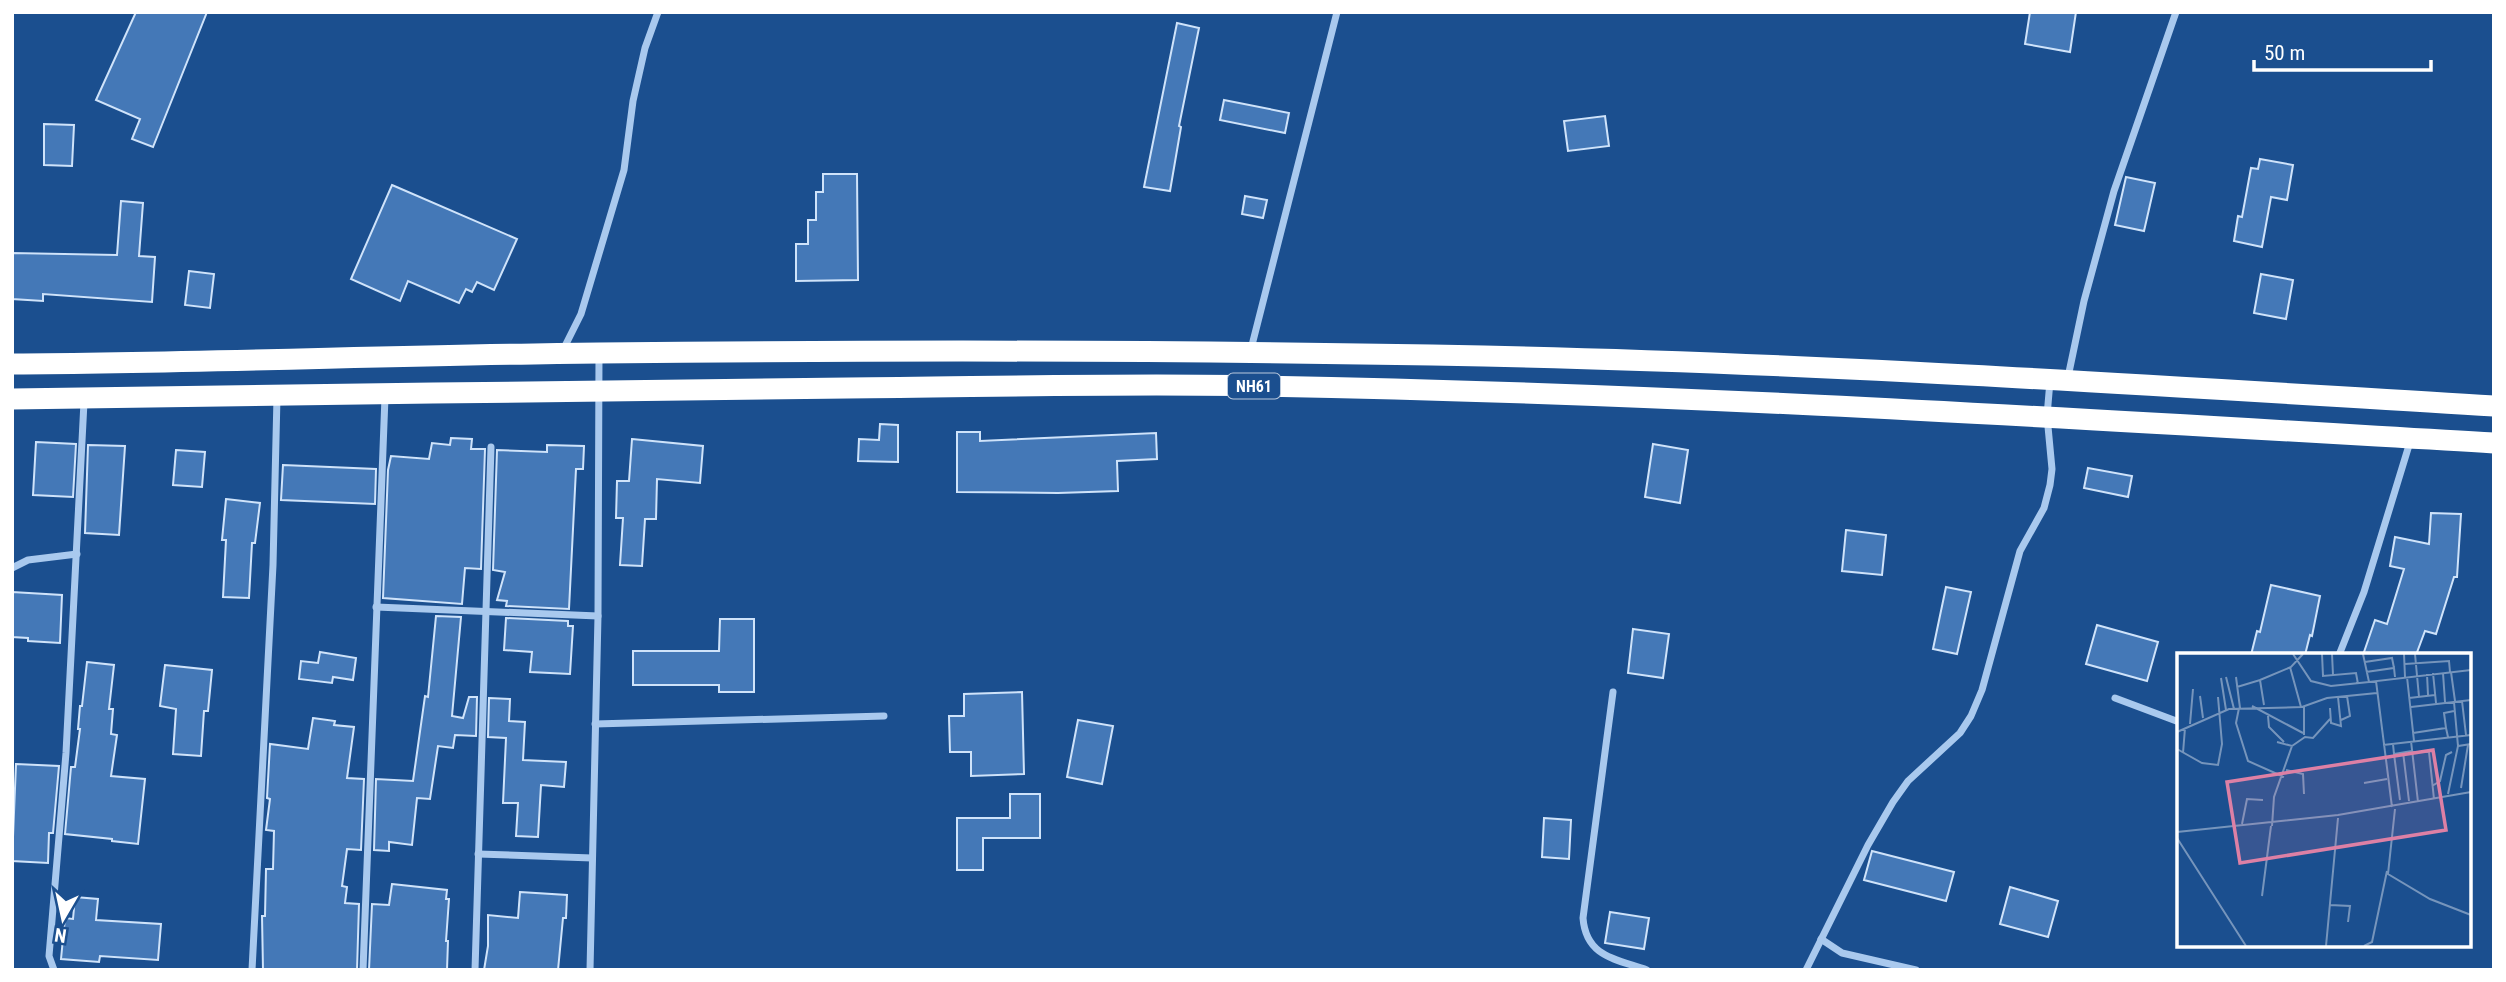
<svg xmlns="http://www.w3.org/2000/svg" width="2506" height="982" font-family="'Roboto Condensed',sans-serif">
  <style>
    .building { fill: #4478b7; stroke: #cfe3fa; stroke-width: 2 }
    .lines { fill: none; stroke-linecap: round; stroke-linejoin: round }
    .street { stroke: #a9c9ee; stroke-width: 7 }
    .highway { stroke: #fff; stroke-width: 21 }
    .labels { text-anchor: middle; stroke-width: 5; stroke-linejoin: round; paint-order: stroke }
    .shield { fill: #1b4f8f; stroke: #bbcadd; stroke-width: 2 }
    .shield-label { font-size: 16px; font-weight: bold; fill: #fff }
    .inset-road { fill: none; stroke: #7695bc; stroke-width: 2 }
    .view { fill: #dd80a5; fill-opacity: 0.15; stroke: #dd80a5; stroke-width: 3.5 }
    .inset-edge { fill: none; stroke: #fff; stroke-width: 3.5 }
  </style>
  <rect width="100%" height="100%" fill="#1b4f8f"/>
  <g class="building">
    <polygon points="136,12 207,12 153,147 132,139 140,119 96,100"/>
    <polygon points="2030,12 2076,12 2070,52 2025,44"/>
    <polygon points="1177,23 1199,28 1179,126 1181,127 1170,191 1144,187"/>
    <polygon points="1224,100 1289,113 1285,133 1220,120"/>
    <polygon points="1605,116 1609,146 1568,151 1564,121"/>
    <polygon points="44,124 74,125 72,166 44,165"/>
    <polygon points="2260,159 2293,165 2287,200 2271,197 2262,247 2234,241 2238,216 2242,217 2251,168 2258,169"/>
    <polygon points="823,174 857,174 858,280 796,281 796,244 808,244 808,220 816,220 816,192 823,192"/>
    <polygon points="2126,177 2155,183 2144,231 2115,225"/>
    <polygon points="392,185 517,239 494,290 477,282 472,292 466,289 459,303 408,281 400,301 351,279"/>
    <polygon points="1245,196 1267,200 1263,218 1242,214"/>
    <polygon points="121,201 143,203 139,256 155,257 152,302 43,294 43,301 12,299 12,253 117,255"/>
    <polygon points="189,271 214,274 210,308 185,305"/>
    <polygon points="2261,274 2293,280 2286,319 2254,313"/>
    <polygon points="880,424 898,425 898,462 858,461 859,439 879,440"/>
    <polygon points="957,432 980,432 980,441 1156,433 1157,459 1117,461 1118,491 1058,493 957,492"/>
    <polygon points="451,438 472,439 471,449 485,449 481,569 465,568 462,604 383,598 388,470 391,456 429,459 432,443 450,445"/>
    <polygon points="632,439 703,446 700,483 657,479 656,519 645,519 642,566 620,565 623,518 616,518 617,481 629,481"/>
    <polygon points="36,442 76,444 73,497 33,495"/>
    <polygon points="1653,444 1688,450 1680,503 1645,497"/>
    <polygon points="88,445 125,446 119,535 85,533"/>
    <polygon points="547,445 584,446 583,469 576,469 569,609 506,606 507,601 497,600 505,572 493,570 497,450 547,452"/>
    <polygon points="176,450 205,452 202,487 173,485"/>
    <polygon points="283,465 376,469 375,504 281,500"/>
    <polygon points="2088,468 2132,476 2128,497 2084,488"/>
    <polygon points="226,499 260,503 255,543 252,543 249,598 223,597 226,540 222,540"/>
    <polygon points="2431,513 2461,514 2457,577 2454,577 2436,634 2425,631 2416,655 2363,655 2375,620 2387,624 2404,569 2390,566 2395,537 2429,544"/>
    <polygon points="1846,530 1886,535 1882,575 1842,571"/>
    <polygon points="2271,585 2320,596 2312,636 2310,635 2305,655 2251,655 2257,631 2260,632"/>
    <polygon points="1946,587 1971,592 1957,654 1933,649"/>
    <polygon points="12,592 62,595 60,643 28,641 28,638 12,637"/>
    <polygon points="436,616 461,617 452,716 463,718 469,697 477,697 476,736 455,735 453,748 438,746 430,799 417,798 412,845 389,842 389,851 374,850 376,779 413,781 425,696 428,697"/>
    <polygon points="506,618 568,621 568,626 573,626 570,674 530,672 532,652 504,650"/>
    <polygon points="720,619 754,619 754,692 719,692 719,685 633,685 633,651 719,651"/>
    <polygon points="2097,625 2158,642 2147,681 2086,664"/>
    <polygon points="1633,629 1669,634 1663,678 1628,673"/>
    <polygon points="320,652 356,658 353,680 333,677 332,683 299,679 301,661 318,663"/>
    <polygon points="87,662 114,665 109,709 113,709 111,734 117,735 111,776 145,779 138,844 112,841 112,839 65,834 71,767 75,767 80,729 78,729 80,706 82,706"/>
    <polygon points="165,665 212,670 208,711 204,711 201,756 173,754 176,709 160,706"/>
    <polygon points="1022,692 1024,774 971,776 971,752 950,752 949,716 964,716 964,694"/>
    <polygon points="489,698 510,699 509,721 525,722 523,760 566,762 564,787 541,785 538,837 516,836 518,803 503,803 506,738 488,737"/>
    <polygon points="313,718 335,721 334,725 354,727 347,778 364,779 361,850 347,849 342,886 347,887 345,903 359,904 357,970 263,970 262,916 265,916 266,869 273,869 274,831 266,830 270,799 267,798 270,744 308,749"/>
    <polygon points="1078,720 1113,726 1102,784 1067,777"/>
    <polygon points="16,764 59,766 53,833 49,833 48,863 12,861"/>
    <polygon points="1010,794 1040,794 1040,838 983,838 983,870 957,870 957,818 1010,818"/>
    <polygon points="1544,818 1571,820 1569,859 1542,857"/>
    <polygon points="1872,851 1954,872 1946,901 1864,880"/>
    <polygon points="392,884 447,890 446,899 449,899 446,941 448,941 447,970 369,970 372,904 389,905"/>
    <polygon points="2010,887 2058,901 2048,937 2000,924"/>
    <polygon points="520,892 567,895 566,918 563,918 558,970 484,970 488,946 488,915 518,918"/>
    <polygon points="75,897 98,899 96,920 161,924 158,960 100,956 99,962 61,959 65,918 73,919"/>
    <polygon points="1610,912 1649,918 1644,949 1605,943"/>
  </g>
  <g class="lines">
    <g class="street">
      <polyline points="1251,349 1337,12"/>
      <polyline points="563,350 581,314 624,170 633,101 645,48 658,12"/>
      <polyline points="2068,377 2084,301 2114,191 2176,12"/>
      <polyline points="12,568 28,560 77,554"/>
      <polyline points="376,607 598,616"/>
      <polyline points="2339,655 2364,592 2410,442"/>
      <path d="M1613,692L1583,918C1586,957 1616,959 1647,970"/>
      <polyline points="2115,698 2179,722"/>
      <polyline points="595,724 884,716"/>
      <polyline points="478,854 592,858"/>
      <polyline points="1821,939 1842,953 1916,970"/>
      <polyline points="54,970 49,956 66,753 84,402"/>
      <polyline points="252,970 273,565 277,397"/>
      <polyline points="363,970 385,397"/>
      <polyline points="475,970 491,447"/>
      <polyline points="590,970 598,616 599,355"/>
      <polyline points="1806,970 1868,845 1893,802 1908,781 1960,733 1971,716 1982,690 2020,551 2044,508 2050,485 2052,469 2047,416 2050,381"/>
    </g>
    <g class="highway">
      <path d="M12,364C208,363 403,355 599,353C894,350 1189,350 1484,356C1821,363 2158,386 2494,406"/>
      <path d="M12,399C291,395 569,391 848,388C985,387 1123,383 1260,386C1672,393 2083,419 2494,443"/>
    </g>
  </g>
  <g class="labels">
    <rect class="shield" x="1228" y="373.5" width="52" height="25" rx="5"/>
    <g class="shield-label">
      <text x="1254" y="392">NH61</text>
    </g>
  </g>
  <g transform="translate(2177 653)">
    <rect width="294" height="294" fill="#1b4f8f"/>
    <path class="inset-road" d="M116,1L134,28L154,33L192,29M145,1L146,23L179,20L181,31M155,1L156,22M186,1L192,29L294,17M227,1L228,24M238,1L242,44M188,9L215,5L217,15M228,11L272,8L273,19M113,14L124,54M189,19L217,15L218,24M274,19L278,48M256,20L259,50M266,20L268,49M250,21L251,42M49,24L57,56M59,24L63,55M230,24L237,88M44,25L49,57M83,27L114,14L126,1M199,28L215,154M60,34L83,27L87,52M23,43L26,65M232,45L258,42M285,48L289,82M277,49L281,93L294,91M75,53L126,80M127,54V82M234,54L294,47M62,55L59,70L71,108L107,124M153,55L154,70L164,73L161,44M91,63L92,74L107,89M164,67L173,63L170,43M13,71L16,36M269,75L267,60L277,58M0,79L52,56L125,54L150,45L200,40M236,80L269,75L271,84M234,88L241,149M100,89L115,93L128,84L136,85L153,66M216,91L217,101L235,98M206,92L294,82M0,96L25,110L41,112L45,91L41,44M226,99L232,148M235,99H252L257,146M6,100L8,75M217,101L223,147M109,117L126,121L127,141M187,130L210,126M255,133L263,128L269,102L275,99M284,135L291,92M271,141L281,93M218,156L211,221L253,246L294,262M65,171L70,146L86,147M95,173L97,144L115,93M0,179L161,162L294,139M0,185L69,293M85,243L94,173M153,252L173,253L171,269M149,293L161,165M187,293L195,289L210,218"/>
    <path class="view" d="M256,97L269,177L63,210L50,129Z"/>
    <rect width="294" height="294" class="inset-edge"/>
  </g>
  <rect width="2506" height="982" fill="none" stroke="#ffffff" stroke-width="28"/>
  <g transform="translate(63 919) rotate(189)" stroke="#1b4f8f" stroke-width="5" paint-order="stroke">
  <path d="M0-5L12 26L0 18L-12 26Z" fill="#ffffff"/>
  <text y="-10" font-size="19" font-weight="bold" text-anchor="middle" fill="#ffffff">N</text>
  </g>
  <path d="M2254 60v10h177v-10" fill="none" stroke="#ffffff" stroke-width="3.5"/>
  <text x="2264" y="60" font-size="21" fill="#ffffff" stroke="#1b4f8f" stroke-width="5" paint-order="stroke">50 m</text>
</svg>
